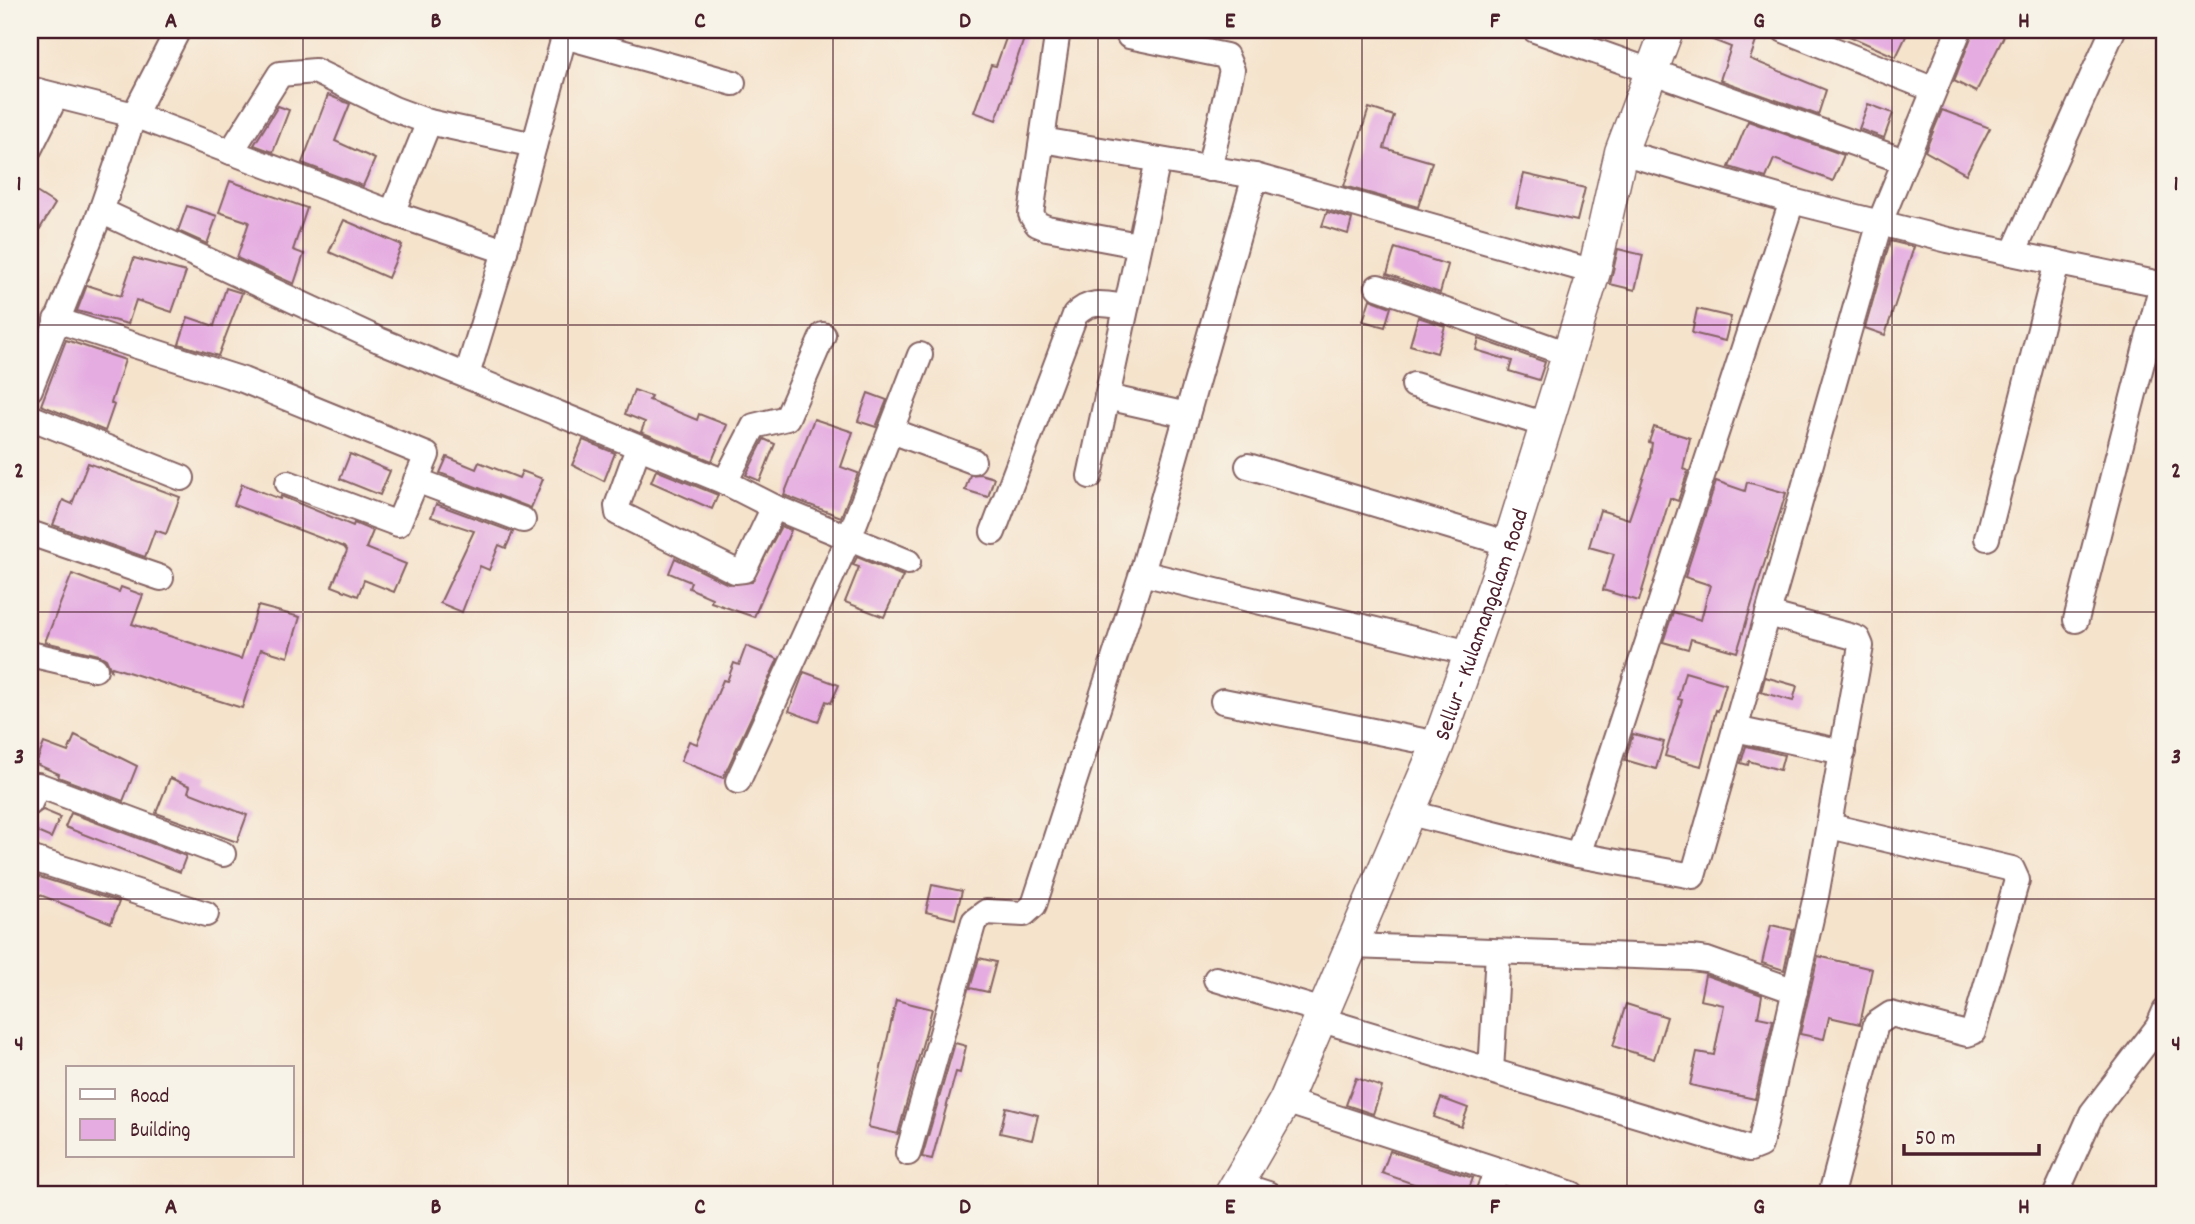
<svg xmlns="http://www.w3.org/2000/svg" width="2195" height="1224" font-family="Dekko,sans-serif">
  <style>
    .building { fill: #e5ace1 }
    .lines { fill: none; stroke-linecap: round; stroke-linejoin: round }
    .minor-casing { stroke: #866463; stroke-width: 28 }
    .major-casing { stroke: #866463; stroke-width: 35 }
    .minor { stroke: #fff; stroke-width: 24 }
    .major { stroke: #fff; stroke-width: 32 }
    .grid { fill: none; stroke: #4a1f2b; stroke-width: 2; stroke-opacity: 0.55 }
    .labels { text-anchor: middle; stroke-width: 6; stroke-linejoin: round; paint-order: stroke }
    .street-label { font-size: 23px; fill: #4a1f2b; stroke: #f7f3e8 }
    .neatline { fill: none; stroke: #4a1f2b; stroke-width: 2.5 }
    .grid-label { font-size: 23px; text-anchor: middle; font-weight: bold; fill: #4a1f2b }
  </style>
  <rect width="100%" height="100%" fill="#f7f3e8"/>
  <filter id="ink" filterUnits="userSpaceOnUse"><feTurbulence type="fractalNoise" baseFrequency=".0143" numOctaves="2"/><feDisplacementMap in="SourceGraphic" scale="14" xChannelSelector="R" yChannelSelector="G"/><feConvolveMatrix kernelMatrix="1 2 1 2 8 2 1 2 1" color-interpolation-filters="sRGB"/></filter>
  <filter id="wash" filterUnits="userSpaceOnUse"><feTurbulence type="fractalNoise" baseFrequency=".00686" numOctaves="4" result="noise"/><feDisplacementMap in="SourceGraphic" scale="28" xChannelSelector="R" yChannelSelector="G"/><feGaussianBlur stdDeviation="1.57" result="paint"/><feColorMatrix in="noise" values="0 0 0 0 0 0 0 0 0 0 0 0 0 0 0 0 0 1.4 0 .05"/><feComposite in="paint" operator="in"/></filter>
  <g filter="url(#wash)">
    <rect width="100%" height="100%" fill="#f5e3cc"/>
    <g id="blocks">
      <g class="building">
        <polygon points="1009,30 1027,30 996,120 974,112 991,65 996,66"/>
        <polygon points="1687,30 1760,30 1750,59 1826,90 1818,115 1720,80 1731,47"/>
        <polygon points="1836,30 1909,30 1896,57"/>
        <polygon points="1974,30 2007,30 1976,92 1954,81"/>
        <polygon points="328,95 350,104 335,141 375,159 363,186 302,163"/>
        <polygon points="1868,104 1893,113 1884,138 1859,129"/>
        <polygon points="278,106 289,110 273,152 254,145"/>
        <polygon points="1369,108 1394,116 1384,148 1432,162 1418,207 1344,186"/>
        <polygon points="1942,110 1990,128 1966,174 1925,151"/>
        <polygon points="1748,121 1844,155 1833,181 1774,159 1766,178 1729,167"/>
        <polygon points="1524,174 1585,188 1577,221 1516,207"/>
        <polygon points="230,181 307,208 293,250 304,254 294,284 237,258 249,222 219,212"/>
        <polygon points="30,188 55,204 30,245"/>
        <polygon points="187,206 217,216 207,244 178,231"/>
        <polygon points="1327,212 1352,219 1348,234 1322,226"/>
        <polygon points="344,220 402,245 388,278 329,252"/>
        <polygon points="1890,241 1914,247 1885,335 1865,328"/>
        <polygon points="1395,248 1448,265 1440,293 1387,274"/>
        <polygon points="1618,249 1643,255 1635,290 1610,284"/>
        <polygon points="134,258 186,272 172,312 136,300 128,324 77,311 87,285 121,296"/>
        <polygon points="226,288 242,293 218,356 179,344 188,317 214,326"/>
        <polygon points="1370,299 1391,307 1385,327 1363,321"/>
        <polygon points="1697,309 1731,317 1725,341 1692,333"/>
        <polygon points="1418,317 1445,326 1437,353 1410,345"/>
        <polygon points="1479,339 1545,362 1539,380 1509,371 1512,361 1476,350"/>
        <polygon points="66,340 125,360 111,403 114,405 105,431 41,405"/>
        <polygon points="634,390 651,396 649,400 697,420 699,414 727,425 712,461 641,432 645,422 625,414"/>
        <polygon points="868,393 887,400 876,427 858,421"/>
        <polygon points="814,419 853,432 841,467 858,473 841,517 784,495"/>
        <polygon points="1654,427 1690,438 1683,469 1688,471 1678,501 1670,498 1639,601 1603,590 1614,554 1589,547 1600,510 1629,519 1650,458 1652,443 1649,442"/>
        <polygon points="764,439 775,444 760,481 746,475"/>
        <polygon points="583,440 615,453 604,481 572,465"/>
        <polygon points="350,454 390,471 380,495 340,479"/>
        <polygon points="447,457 476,469 479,462 519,478 522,471 543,479 531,508 440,473"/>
        <polygon points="88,463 180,497 166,534 155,530 145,557 53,525 63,500 72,504"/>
        <polygon points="656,470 718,495 712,509 651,482"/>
        <polygon points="980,474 994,478 988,497 965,490 970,475"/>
        <polygon points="1716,481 1745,491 1747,482 1786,493 1737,652 1691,639 1688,649 1663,642 1673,612 1701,620 1710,585 1685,577"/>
        <polygon points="242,484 280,499 281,496 353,526 354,523 373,531 366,548 406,564 394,592 364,580 358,596 332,586 347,551 344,547 234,505"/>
        <polygon points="436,504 513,532 506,548 499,545 489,570 480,566 462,612 440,603 474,531 431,517"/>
        <polygon points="781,526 791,530 754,617 711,602 712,598 689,588 691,582 669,573 675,558 728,584 752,582"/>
        <polygon points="857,557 903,576 884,617 845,602 859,567 853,565"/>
        <polygon points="72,574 119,592 121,587 143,595 132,624 241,659 258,606 300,617 288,657 261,649 242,708 112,667 111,670 106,659 99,655 45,642"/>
        <polygon points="746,646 778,659 723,778 681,761 689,741 697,744 723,680 727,681 734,663 739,665"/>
        <polygon points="804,672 839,685 831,703 826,701 818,722 789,711"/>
        <polygon points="1685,672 1726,684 1718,711 1716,710 1701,766 1665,756 1682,700 1678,699"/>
        <polygon points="1765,677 1797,686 1793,701 1761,692"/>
        <polygon points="1633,734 1664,742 1656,769 1625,760"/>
        <polygon points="75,735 137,766 123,801 58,777 59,774 36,764 44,743 68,752"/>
        <polygon points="1746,746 1784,755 1780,770 1749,761 1748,765 1741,763"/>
        <polygon points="170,778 190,786 188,792 247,815 237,842 156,813"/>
        <polygon points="43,810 60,817 51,838 30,829 30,818"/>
        <polygon points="71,813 186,856 180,872 65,827"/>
        <polygon points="30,874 119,902 111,923 30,891"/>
        <polygon points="932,885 962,891 955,919 926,912"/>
        <polygon points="1771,925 1793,930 1784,970 1762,963"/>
        <polygon points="1818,956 1872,969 1860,1024 1829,1017 1824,1039 1800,1034"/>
        <polygon points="979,958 996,962 988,992 970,988"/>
        <polygon points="1705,975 1762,995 1758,1017 1773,1020 1755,1099 1690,1085 1697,1052 1714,1055 1724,1005 1700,1000"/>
        <polygon points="896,1000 932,1009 898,1134 868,1127"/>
        <polygon points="1626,1004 1667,1017 1654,1059 1613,1046"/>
        <polygon points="955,1043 966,1046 960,1073 956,1072 932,1159 922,1157"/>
        <polygon points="1356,1078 1382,1087 1373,1114 1346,1105"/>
        <polygon points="1441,1098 1468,1108 1461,1127 1434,1117"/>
        <polygon points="1006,1107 1038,1115 1032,1140 1000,1133"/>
        <polygon points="1390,1151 1473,1178 1467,1194 1442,1194 1382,1173"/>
      </g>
    </g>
  </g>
  <g filter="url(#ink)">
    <use href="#blocks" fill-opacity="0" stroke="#866463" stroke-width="2"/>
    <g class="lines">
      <defs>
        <g id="minor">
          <polyline points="1058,30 1031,214 1037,224 1047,228 1138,245"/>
          <polyline points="1535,30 1904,161"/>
          <polyline points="1784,30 1932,89"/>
          <polyline points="564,36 733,83"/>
          <polyline points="1129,36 1226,56 1232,70 1209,169"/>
          <polyline points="30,89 134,115 392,213 505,251 566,30"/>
          <polyline points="1042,140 1255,176"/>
          <polyline points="30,148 55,98"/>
          <polyline points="231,152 280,74 315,71 394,109 429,122 534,145"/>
          <polyline points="1621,152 1792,201 1948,240 2165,285"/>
          <polyline points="101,211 379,340 725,482 774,507 908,562"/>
          <polyline points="392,213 429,122"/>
          <polyline points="2013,253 2113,30"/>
          <polyline points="1378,287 1568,354"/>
          <polyline points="56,320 243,380 427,455 398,524 288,483"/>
          <polyline points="467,375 505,251"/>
          <polyline points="1414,385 1547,425"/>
          <polyline points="30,389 101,211 134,115 178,30"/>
          <polyline points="1107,397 1187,415"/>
          <polyline points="30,417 182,478"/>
          <polyline points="892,431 973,461"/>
          <polyline points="638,448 617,506 618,513 735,571 744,570 774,507"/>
          <polyline points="1248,466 1509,544"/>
          <polyline points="1090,476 1158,160"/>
          <polyline points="416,480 523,520"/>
          <polyline points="725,482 754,426 787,418 823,335"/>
          <path d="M993,532L1075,315C1090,299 1105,304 1126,307"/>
          <polyline points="30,533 161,578"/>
          <polyline points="1987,538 2057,262"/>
          <polyline points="2076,620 2162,284"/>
          <polyline points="1470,653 1142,573 1255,176 1594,272"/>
          <polyline points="30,654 95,669"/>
          <polyline points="1223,701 1438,744"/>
          <polyline points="1735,729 1843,752"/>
          <polyline points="738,781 849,538 920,355"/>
          <polyline points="30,803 38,785 223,854"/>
          <polyline points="1410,813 1578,855 1792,201"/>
          <polyline points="1830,826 2012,869 2017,880 1973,1032 1967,1034 1891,1014 1876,1024 1831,1194"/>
          <polyline points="1578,855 1693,876 1880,222 1959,30"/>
          <polyline points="30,858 206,914"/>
          <polyline points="1351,946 1691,958 1707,960 1795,991"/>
          <polyline points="1216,979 1323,1011"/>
          <polyline points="1319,1019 1750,1149 1760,1145 1816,896 1861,646 1858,639 1850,636 1768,614"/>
          <polyline points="1491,1071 1498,953"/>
          <polyline points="1285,1101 1572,1194"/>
          <polyline points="908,1153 974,921 986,912 1024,914 1034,905 1142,573"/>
          <polyline points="1237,1184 1268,1194"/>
          <polyline points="1488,1194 1497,1170"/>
          <polyline points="2056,1194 2092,1113 2158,1027 2165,1011"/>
        </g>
        <g id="major">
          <path id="s1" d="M1231,1194L1285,1101L1438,744L1509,544L1594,272L1621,152L1667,30"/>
        </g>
      </defs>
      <use href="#minor" class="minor-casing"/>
      <use href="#major" class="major-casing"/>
      <use href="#minor" class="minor"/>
      <use href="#major" class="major"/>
    </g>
  </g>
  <path class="grid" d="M303,30V1194M568,30V1194M833,30V1194M1098,30V1194M1362,30V1194M1627,30V1194M1892,30V1194M30,325H2165M30,612H2165M30,899H2165"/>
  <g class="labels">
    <g class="street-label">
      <text dy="8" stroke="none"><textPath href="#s1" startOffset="623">Sellur - Kulamangalam Road</textPath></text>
    </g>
  </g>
  <rect width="2195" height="1224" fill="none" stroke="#f7f3e8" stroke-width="77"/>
  <rect x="66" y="1066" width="228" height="91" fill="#f7f3e8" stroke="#b29e9c" stroke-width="2"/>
  <rect x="80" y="1089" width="35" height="10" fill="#ffffff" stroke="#b29e9c" stroke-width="2"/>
  <text x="130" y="1102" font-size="21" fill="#4a1f2b">Road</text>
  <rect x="80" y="1119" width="35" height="21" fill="#e5ace1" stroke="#b29e9c" stroke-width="2"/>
  <text x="130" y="1136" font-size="21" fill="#4a1f2b">Building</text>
  <path d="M1904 1144v10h135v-10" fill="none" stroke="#4a1f2b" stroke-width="3.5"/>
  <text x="1915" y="1144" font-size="21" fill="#4a1f2b" stroke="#f7f3e8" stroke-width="5" paint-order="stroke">50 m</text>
  <rect x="38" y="38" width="2118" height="1148" class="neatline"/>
  <g class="grid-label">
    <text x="171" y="27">A</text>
    <text x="436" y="27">B</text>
    <text x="700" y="27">C</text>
    <text x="965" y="27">D</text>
    <text x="1230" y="27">E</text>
    <text x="1495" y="27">F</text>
    <text x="1759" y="27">G</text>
    <text x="2024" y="27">H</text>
    <text x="19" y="190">1</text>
    <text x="2176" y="190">1</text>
    <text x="19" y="477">2</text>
    <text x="2176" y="477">2</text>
    <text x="19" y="763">3</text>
    <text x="2176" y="763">3</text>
    <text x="19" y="1050">4</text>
    <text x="2176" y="1050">4</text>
    <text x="171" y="1213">A</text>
    <text x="436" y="1213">B</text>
    <text x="700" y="1213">C</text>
    <text x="965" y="1213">D</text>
    <text x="1230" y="1213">E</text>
    <text x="1495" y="1213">F</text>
    <text x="1759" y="1213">G</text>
    <text x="2024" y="1213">H</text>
  </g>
</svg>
